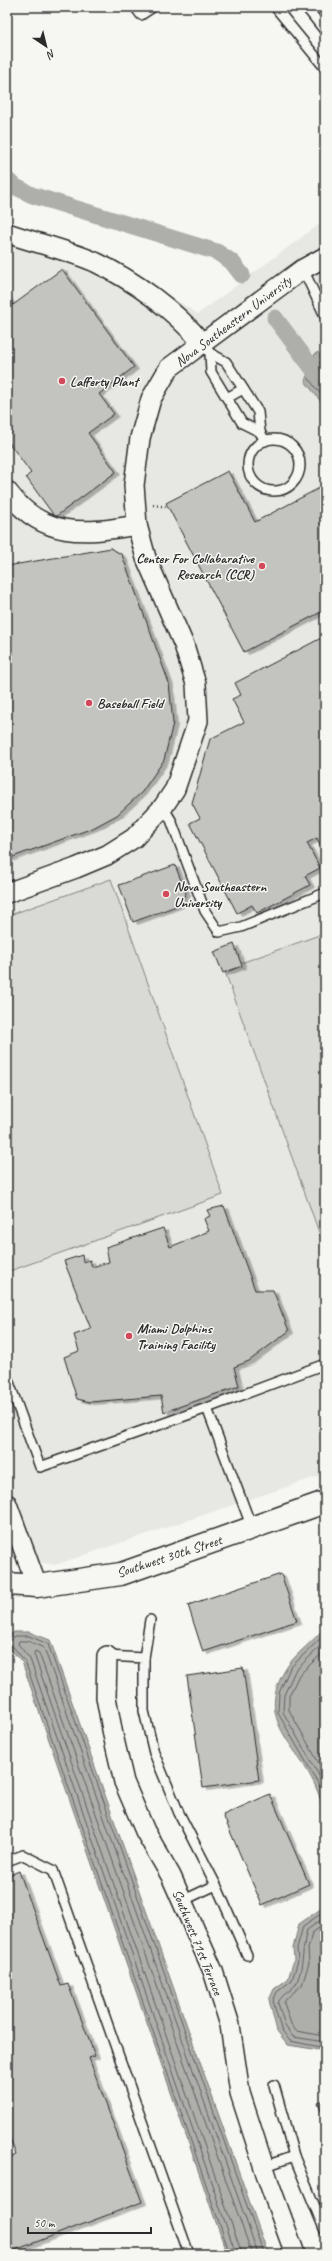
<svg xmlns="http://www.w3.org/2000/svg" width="332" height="2261" font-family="Caveat,sans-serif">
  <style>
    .built { fill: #e7e7e3 }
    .green { fill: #d9d9d5; stroke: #828280 }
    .water { fill: #aeaeab; stroke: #7a7a78 }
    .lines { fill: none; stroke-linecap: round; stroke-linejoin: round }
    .shore { stroke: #5f5f5e; stroke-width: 1 }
    .canal { stroke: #aeaeab; stroke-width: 17 }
    .building { fill: #c3c3c0; stroke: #2b2b2b; filter: url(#shadow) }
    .service-casing { stroke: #2b2b2b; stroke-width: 12 }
    .minor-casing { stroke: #2b2b2b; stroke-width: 22 }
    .tertiary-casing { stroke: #2b2b2b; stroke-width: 25 }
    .path { stroke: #2b2b2b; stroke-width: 2.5; stroke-dasharray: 1 3; stroke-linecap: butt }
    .service { stroke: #f6f6f2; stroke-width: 9 }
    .minor { stroke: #f6f6f2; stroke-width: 19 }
    .tertiary { stroke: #f6f6f2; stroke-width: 22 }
    .poi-dot { fill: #d1495b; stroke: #f6f6f2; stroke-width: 1.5 }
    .labels { text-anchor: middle; stroke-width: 3; stroke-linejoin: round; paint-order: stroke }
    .street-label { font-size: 14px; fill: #2b2b2b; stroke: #f6f6f2 }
    .poi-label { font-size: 14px; font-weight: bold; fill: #2b2b2b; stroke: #f6f6f2; text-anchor: start }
  </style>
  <defs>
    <filter id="shadow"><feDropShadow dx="4.5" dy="2.5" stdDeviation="0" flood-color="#0004"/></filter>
  </defs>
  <rect width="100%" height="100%" fill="#f6f6f2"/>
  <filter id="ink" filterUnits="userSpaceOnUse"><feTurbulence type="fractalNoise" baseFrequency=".025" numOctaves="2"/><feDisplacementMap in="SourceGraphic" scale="8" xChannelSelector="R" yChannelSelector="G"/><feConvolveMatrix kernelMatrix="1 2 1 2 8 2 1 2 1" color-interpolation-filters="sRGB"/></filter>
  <g filter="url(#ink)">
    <polygon class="built" points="325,220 325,1474 55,1565 7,1557 7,221 124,267 198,314"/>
    <g class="green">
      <polygon points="111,879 223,1195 7,1272 7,916"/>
      <polygon points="325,933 325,1249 224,969"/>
    </g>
    <g class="water">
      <polygon points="318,352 325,366 325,407 305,381 315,354"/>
      <path d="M325,1627V1826C323,1815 322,1801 317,1790C299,1744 252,1721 287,1667C295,1654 314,1641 325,1627Z"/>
      <polygon points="14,1632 29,1632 50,1640 268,2254 227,2254 22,1662 7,1645 7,1637"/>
      <polygon points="325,1906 325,2051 288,2045 277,2031 269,2000 274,1989 288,1979 294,1960 293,1948 299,1924"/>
    </g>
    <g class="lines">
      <g class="shore">
        <polyline points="325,365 317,362 309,379 325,400"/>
        <polyline points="325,1634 290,1668 279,1693 278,1713 321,1788 325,1807"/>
        <polyline points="325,1642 295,1671 284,1695 283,1712 325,1786"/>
        <polyline points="325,1651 299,1675 289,1696 289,1710 325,1774"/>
        <polyline points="325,1911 303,1926 297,1948 298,1961 292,1980 277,1992 273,2001 281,2029 290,2041 325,2048"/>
        <path d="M325,1917L307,1930C302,1947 304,1965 297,1982C293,1991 282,1993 278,2003L285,2026L293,2037L325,2042"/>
        <polyline points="325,1924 312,1933 308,1949 309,1963 302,1985 286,1999 284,2003 291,2024 296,2031 325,2036"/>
        <polyline points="230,2254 25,1661 9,1642 15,1636 29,1636 48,1644 264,2254"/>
        <polyline points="236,2254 30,1659 18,1644 19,1641 28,1641 44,1648 258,2254"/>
        <polyline points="242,2254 34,1654 35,1651 39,1653 252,2254"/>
      </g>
      <g class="canal">
        <polyline points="7,180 14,186 32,195 217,252 232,262 242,275"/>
        <polyline points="275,318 325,385"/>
      </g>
    </g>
    <g class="building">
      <polygon points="62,269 134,367 99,394 114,414 88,433 116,472 55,517 26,477 31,473 7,440 7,296 13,305"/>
      <polygon points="228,471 255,522 325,485 325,610 244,652 166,503"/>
      <polygon points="111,548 122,555 169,683 173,723 164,760 142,792 117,815 93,828 7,859 7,566"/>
      <polygon points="325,636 325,850 323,851 317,838 307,843 320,868 305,876 310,885 257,913 252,905 237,913 190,823 200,818 192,803 210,739 244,722 232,699 241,695 235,683"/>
      <polygon points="175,865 186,893 179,905 133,922 119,885"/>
      <polygon points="234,944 242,966 223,973 214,952"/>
      <polygon points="224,1206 255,1290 273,1290 289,1331 249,1361 234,1367 239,1386 164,1412 161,1396 90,1402 77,1399 64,1357 79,1351 74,1335 91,1329 64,1261 82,1255 83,1262 90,1260 92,1267 109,1262 106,1247 163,1228 170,1247 209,1231 204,1219 210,1216 207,1210"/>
      <polygon points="281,1574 297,1621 203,1652 188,1605"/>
      <polygon points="243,1668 259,1780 203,1788 187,1676"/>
      <polygon points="270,1794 309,1884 262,1905 223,1815"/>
      <polygon points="19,1871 61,1986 68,1984 95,2056 89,2058 142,2202 7,2253 7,2159 16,2155 7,2130 7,1876"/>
      <polygon points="325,2100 325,2122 318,2102"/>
    </g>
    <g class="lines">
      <defs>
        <g id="service">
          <polyline points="135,7 141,15 153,7"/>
          <polyline points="275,7 325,68"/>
          <polyline points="306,7 325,31"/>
          <polyline points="303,269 325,316"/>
          <polyline points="202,343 210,353 226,362 258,412 260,432 265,441"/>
          <polyline points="210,353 211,372 242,423 260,432"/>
          <polyline points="227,398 243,389"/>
          <circle cx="274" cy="465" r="26"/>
          <polyline points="163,807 171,820 205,911 219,932 241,927 325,893"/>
          <polyline points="7,1377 40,1467 207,1408 325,1364"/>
          <polyline points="207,1408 252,1528"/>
          <polyline points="107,1656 144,1658 144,1711 154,1753 179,1813 217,1887 247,1955"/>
          <polyline points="144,1658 150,1620"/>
          <polyline points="7,1861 23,1855 53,1870 189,2254"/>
          <polyline points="182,1901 216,1885"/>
          <polyline points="274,2085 294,2156"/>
          <polyline points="263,2167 294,2156 325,2231"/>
        </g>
        <g id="minor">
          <path d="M7,233C36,243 67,250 95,262C133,280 175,310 202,343"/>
          <path d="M7,491C43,539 84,534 137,525"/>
          <polyline points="7,893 76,868 107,855 134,838 163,807 175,789 198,721 196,684 184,645 146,558 137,525 134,485 140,438 151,399 169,368 303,269 325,257"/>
          <polyline points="7,1504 37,1586"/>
          <polyline points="107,1656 106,1697 113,1735 124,1782 145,1831 171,1876 213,1971 230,2025 240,2093 269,2183 295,2254"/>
        </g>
        <polyline id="tertiary" points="7,1584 37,1586 121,1574 325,1502"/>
      </defs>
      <use href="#service" class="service-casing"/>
      <use href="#minor" class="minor-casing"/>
      <use href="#tertiary" class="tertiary-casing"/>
      <polyline class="path" points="153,505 168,507"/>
      <use href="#service" class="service"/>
      <use href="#minor" class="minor"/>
      <use href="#tertiary" class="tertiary"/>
    </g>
  </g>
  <g class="poi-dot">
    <circle cx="62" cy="381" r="4"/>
    <circle cx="262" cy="566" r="4"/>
    <circle cx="89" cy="703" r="4"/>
    <circle cx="166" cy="894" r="4"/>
    <circle cx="129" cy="1336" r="4"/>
  </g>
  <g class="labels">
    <g class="street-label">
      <text transform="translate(233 321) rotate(-37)" y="5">Nova Southeastern University</text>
      <text transform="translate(169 1556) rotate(-18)" y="5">Southwest 30th Street</text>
      <text transform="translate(198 1942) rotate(68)" y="5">Southwest 71st Terrace</text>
    </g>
    <g class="poi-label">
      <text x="70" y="386">Lafferty Plant</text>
      <text x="254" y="563" text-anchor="end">Center For Collabarative<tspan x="254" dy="16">Research (CCR)</tspan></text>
      <text x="97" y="708">Baseball Field</text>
      <text x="174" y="891">Nova Southeastern<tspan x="174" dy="16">University</tspan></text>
      <text x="137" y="1333">Miami Dolphins<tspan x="137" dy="16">Training Facility</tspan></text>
    </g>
  </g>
  <rect width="332" height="2261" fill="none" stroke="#f6f6f2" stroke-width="24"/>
  <rect x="12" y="12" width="308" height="2237" fill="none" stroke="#2b2b2b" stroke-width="1.5" filter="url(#ink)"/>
  <g transform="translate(46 46) rotate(145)" stroke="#f6f6f2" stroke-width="3" paint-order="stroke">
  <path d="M0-3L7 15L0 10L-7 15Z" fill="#2b2b2b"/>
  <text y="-6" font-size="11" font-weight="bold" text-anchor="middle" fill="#2b2b2b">N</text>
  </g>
  <path d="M28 2227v6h123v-6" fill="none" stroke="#2b2b2b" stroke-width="2"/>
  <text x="34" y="2227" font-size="12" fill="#2b2b2b" stroke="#f6f6f2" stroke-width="3" paint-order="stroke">50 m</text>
</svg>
